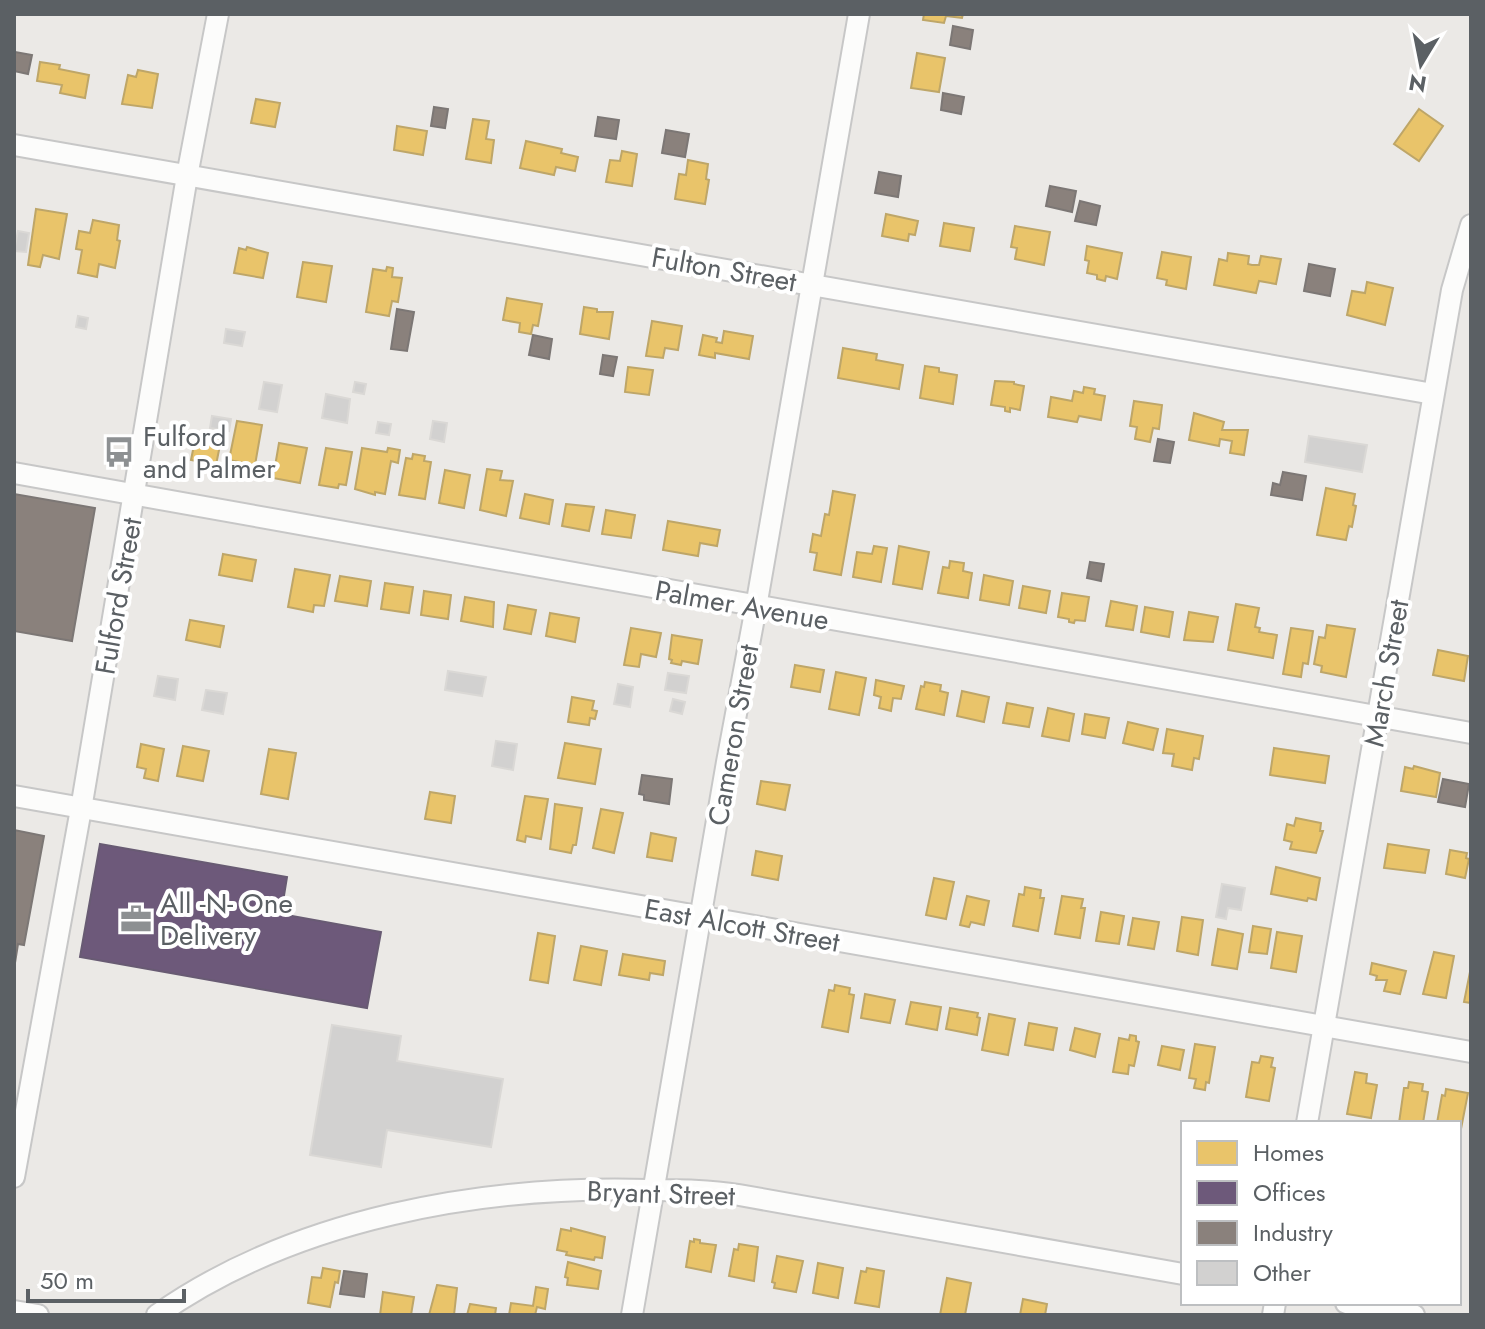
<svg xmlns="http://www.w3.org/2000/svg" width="1485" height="1329" font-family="Jost,sans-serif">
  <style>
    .homes { fill: #e9c46a; stroke: #bea668; stroke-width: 2 }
    .offices { fill: #6d597a; stroke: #685b73; stroke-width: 2 }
    .industry { fill: #8a817c; stroke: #7c7775; stroke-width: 2 }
    .building { fill: #d2d1d0; stroke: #dad8d5; stroke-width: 2 }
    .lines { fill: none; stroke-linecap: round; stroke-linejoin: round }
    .minor-casing { stroke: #c7c7c7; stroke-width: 24 }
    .minor { stroke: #fcfcfb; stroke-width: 20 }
    .labels { text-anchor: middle; stroke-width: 8; stroke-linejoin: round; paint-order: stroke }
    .street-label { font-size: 28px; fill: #5b6064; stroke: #fff }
    .poi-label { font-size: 28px; fill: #5b6064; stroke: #fff; text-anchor: start }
  </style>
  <rect width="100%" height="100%" fill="#ebe9e6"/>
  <g class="homes">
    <polygon points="924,14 963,14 962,18 946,16 944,23 923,20"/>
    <polygon points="917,53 945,58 939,92 911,88"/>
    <polygon points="40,62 60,65 59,69 89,75 85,98 60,93 62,85 37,81"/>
    <polygon points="138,70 158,74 152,108 122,104 128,75 136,77"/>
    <polygon points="256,99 280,103 275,127 251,123"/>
    <polygon points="1419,109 1443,126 1419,161 1394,144"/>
    <polygon points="473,119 489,121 486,139 494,140 491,163 466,159"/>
    <polygon points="397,126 427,131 423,155 394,150"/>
    <polygon points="526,141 562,149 561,153 578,157 575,171 556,167 554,175 520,168"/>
    <polygon points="622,151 637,154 632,186 606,182 610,160 620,161"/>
    <polygon points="688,160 708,164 706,179 709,180 705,204 675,199 679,174 686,175"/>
    <polygon points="36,209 67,214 59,259 43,255 40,267 28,265"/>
    <polygon points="886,214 918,221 915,235 909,234 908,241 882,236"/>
    <polygon points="93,220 119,225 117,240 120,241 115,268 99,264 97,277 78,273 82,250 76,249 79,231 90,233"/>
    <polygon points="944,223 974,228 970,251 940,246"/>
    <polygon points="1015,226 1050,232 1044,265 1015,259 1017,248 1011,247"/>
    <polygon points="1087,246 1122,253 1117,279 1106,276 1105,281 1097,279 1097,275 1087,273 1089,261 1085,260"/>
    <polygon points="247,247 268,253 263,278 234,273 239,248 246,250"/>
    <polygon points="1162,252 1191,257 1186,289 1166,285 1167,280 1157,278"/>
    <polygon points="1228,253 1249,256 1248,264 1252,265 1259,265 1261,256 1281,259 1276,284 1259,281 1256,293 1214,285 1219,259 1227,261"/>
    <polygon points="303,262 332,266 326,302 297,297"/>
    <polygon points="387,267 393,268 392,277 402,278 398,302 392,301 389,316 366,312 373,269 386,271"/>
    <polygon points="1367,282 1393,288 1385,325 1347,315 1352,291 1365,293"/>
    <polygon points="507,298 542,304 538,326 533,325 531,334 519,332 520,323 503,320"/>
    <polygon points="584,307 597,309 597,312 613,312 609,339 580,334"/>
    <polygon points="652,321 682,326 678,350 665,348 663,358 646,356"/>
    <polygon points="724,331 753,336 749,359 715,353 715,358 699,355 703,335 717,338 716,342 722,343"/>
    <polygon points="843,348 877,354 876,360 903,365 899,389 838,378"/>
    <polygon points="925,366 939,368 939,372 957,375 953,404 920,398"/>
    <polygon points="628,367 653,370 649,395 625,392"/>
    <polygon points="995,381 1014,382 1014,384 1024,386 1020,410 1010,408 1010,412 1005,411 1005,407 991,405"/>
    <polygon points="1084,387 1095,389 1094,394 1105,396 1101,420 1079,416 1077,422 1048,417 1051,397 1072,401 1074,391 1083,393"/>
    <polygon points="1134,401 1162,405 1159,429 1153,428 1150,442 1135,439 1137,427 1130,426"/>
    <polygon points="1194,413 1224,422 1222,430 1248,430 1244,455 1230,453 1232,441 1220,439 1219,446 1189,440"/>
    <polygon points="237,421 262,425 255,465 229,460"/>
    <polygon points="196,435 221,440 216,465 191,460"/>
    <polygon points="279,443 307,448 300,483 273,478"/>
    <polygon points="326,448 352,452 346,485 339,484 338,488 319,485"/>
    <polygon points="362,448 387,452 388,448 400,450 398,463 391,461 385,494 375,492 375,495 355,489"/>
    <polygon points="413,454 425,456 424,461 431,462 425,499 399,495 406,458 412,459"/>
    <polygon points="487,469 502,471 500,480 513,481 506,516 480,510"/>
    <polygon points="445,470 470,475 464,508 439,503"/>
    <polygon points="1326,488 1355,494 1353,505 1356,506 1352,527 1349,526 1346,540 1317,535"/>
    <polygon points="833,491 855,495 841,575 814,570 817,553 810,552 813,534 821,536 825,514 829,515"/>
    <polygon points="525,494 553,500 549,524 520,518"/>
    <polygon points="566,504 594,507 589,531 562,526"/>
    <polygon points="606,510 635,515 631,538 602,534"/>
    <polygon points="668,521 720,530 717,546 700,543 698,556 663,550"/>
    <polygon points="874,546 887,548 881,582 853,577 857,552 872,554"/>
    <polygon points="899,546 929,552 922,589 893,584"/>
    <polygon points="223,554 256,560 252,581 219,575"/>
    <polygon points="950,561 964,563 963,571 972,573 968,598 938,593 943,567 949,568"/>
    <polygon points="295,569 330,575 324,606 314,605 313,612 288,607"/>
    <polygon points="984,575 1013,581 1009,605 980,600"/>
    <polygon points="340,576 371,581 367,606 335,601"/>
    <polygon points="385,583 413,587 409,613 381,609"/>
    <polygon points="1023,586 1050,591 1046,613 1019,608"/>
    <polygon points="424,591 451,595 448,619 421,615"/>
    <polygon points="1062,593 1089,597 1085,621 1075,620 1074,623 1069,622 1069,619 1058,617"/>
    <polygon points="465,597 494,602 493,627 461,621"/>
    <polygon points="1111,601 1137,606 1133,630 1106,626"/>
    <polygon points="1236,604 1259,608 1255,627 1260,628 1259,632 1277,635 1273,658 1228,650"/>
    <polygon points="508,605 536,610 531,634 504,629"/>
    <polygon points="1145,607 1173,612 1169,637 1141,632"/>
    <polygon points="1189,612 1218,617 1213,642 1184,640"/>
    <polygon points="550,613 579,618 575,642 546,636"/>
    <polygon points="190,620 224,626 220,647 186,640"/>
    <polygon points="1327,625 1355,629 1346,677 1321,672 1322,666 1314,664 1319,637 1325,638"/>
    <polygon points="631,628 661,633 656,657 641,654 639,667 624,665"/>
    <polygon points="1291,628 1313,631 1308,664 1303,663 1301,677 1283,674"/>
    <polygon points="672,635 702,640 698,664 682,661 681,665 671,663 672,660 669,659"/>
    <polygon points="1438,650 1468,656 1464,681 1433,675"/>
    <polygon points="795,665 824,670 820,692 791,687"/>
    <polygon points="836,672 866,678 859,715 829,709"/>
    <polygon points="876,680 904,686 901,699 893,698 891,711 879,708 881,697 874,695"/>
    <polygon points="925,682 941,685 940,691 948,693 944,715 916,709 921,686 924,687"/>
    <polygon points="962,691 989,697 984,722 957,716"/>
    <polygon points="572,697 594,701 592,710 597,711 595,719 590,718 589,725 568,722"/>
    <polygon points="1007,703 1033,708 1029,727 1003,723"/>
    <polygon points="1048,708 1074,714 1069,741 1042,736"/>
    <polygon points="1085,714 1109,718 1105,738 1082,734"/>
    <polygon points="1128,722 1158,729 1153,750 1123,743"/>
    <polygon points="1167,729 1203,736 1199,759 1194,758 1192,770 1172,766 1174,754 1163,753"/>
    <polygon points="565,743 601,749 595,784 558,778"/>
    <polygon points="141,744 164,749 158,781 144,778 146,769 137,767"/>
    <polygon points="183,746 209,751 203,781 177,776"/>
    <polygon points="1274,748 1329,756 1325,783 1270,775"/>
    <polygon points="269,749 296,753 288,799 261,794"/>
    <polygon points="1414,766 1440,773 1436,797 1401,791 1405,767 1413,769"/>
    <polygon points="761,781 790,785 785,810 757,804"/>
    <polygon points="430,792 455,796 451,823 425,819"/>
    <polygon points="525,796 548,799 541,839 526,836 525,842 517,840"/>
    <polygon points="555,804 582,808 576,845 573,845 571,853 550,849"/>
    <polygon points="601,809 623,813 614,853 593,848"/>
    <polygon points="1296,818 1321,823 1320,831 1323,831 1316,853 1290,849 1292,842 1284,840 1287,824 1294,826"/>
    <polygon points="651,833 676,838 672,861 647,857"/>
    <polygon points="1388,844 1429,850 1425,873 1384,868"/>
    <polygon points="1450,850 1467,853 1466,858 1469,859 1465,878 1446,874"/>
    <polygon points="756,851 782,856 778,880 752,875"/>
    <polygon points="1276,867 1320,878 1316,900 1308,898 1307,901 1271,894"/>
    <polygon points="934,878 954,882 946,919 926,915"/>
    <polygon points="1025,887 1041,890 1040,898 1044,898 1038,931 1013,926 1019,894 1024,895"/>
    <polygon points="967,896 989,901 984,925 971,922 969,927 960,925"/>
    <polygon points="1062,896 1083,899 1081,908 1085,908 1080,938 1055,934"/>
    <polygon points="1101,912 1124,916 1119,944 1096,941"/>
    <polygon points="1182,917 1203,920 1198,955 1177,951"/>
    <polygon points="1133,918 1159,922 1154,949 1128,945"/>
    <polygon points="1253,926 1271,929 1267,954 1249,952"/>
    <polygon points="1218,929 1243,934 1237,969 1212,965"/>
    <polygon points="1277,932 1302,936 1296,972 1271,968"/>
    <polygon points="538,933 555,936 548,983 530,980"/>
    <polygon points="581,946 607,951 601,985 574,980"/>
    <polygon points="1434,952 1454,956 1446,998 1423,994"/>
    <polygon points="623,954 665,961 663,975 650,973 649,980 619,975"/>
    <polygon points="1372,963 1406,971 1400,994 1384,991 1387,980 1376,980 1377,976 1370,974"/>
    <polygon points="1471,967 1471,1003 1464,1002"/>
    <polygon points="835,985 850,988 849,994 854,995 848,1032 822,1027 829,990 834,991"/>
    <polygon points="865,994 895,1000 890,1023 861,1018"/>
    <polygon points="911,1002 941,1007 937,1030 906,1024"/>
    <polygon points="950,1008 978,1013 977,1017 980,1018 977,1035 946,1029"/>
    <polygon points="989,1014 1015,1019 1008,1055 982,1050"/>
    <polygon points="1029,1023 1057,1028 1053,1050 1025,1045"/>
    <polygon points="1075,1028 1100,1034 1095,1057 1070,1050"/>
    <polygon points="1130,1035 1136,1036 1136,1041 1139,1042 1134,1066 1129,1065 1128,1074 1113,1072 1119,1038 1129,1040"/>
    <polygon points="1195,1044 1215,1047 1209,1083 1206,1082 1205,1090 1194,1088 1196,1079 1189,1078"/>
    <polygon points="1162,1046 1184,1050 1180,1070 1158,1065"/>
    <polygon points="1261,1056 1273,1058 1271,1067 1275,1068 1269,1101 1246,1097 1252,1062 1259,1063"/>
    <polygon points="1355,1072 1367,1074 1366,1083 1377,1085 1371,1118 1347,1114"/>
    <polygon points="1409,1082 1423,1084 1422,1091 1428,1092 1423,1123 1399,1123 1404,1088 1408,1088"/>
    <polygon points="1446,1089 1468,1093 1460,1134 1459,1123 1437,1123 1442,1095 1445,1096"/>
    <polygon points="571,1228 605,1237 602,1258 595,1257 594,1260 566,1255 567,1252 557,1250 561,1229 571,1231"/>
    <polygon points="694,1239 700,1240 700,1243 716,1245 711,1272 686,1267 690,1241 694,1242"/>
    <polygon points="739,1244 758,1247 754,1281 729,1276 734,1249 738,1250"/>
    <polygon points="777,1256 803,1261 796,1292 774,1288 775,1283 772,1282"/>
    <polygon points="568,1262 601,1271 598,1289 567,1285 568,1278 565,1277"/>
    <polygon points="818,1263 843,1268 838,1298 813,1293"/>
    <polygon points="323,1268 340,1271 338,1283 335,1282 330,1307 308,1303 312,1277 321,1278"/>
    <polygon points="867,1268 884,1271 879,1307 855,1303 861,1271 866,1272"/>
    <polygon points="947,1278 971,1283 965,1315 940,1315"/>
    <polygon points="437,1285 457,1288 454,1315 429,1315"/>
    <polygon points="536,1287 548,1289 545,1309 537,1307 535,1315 509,1315 511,1303 533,1306"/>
    <polygon points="383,1292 414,1297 411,1315 380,1315"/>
    <polygon points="1023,1299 1047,1304 1045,1315 1020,1315"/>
    <polygon points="470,1304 496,1308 495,1315 467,1315"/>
  </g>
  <polygon class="offices" points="100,844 287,877 281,914 381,932 367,1008 80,957"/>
  <g class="industry">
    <polygon points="953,26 973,30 970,49 950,45"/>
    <polygon points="15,52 32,55 28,74 14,71"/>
    <polygon points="943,93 964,97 961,114 941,110"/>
    <polygon points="434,107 448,109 445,128 431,126"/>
    <polygon points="598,117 619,120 616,139 595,136"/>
    <polygon points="666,130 689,134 685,157 662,153"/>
    <polygon points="879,172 901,176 898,197 875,193"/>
    <polygon points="1050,186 1076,191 1072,212 1046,206"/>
    <polygon points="1080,201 1100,206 1096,225 1075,221"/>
    <polygon points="1309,264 1335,269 1330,296 1304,291"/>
    <polygon points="397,309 414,312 407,351 391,349"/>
    <polygon points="533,335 552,339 549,359 529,355"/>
    <polygon points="603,355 617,357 613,376 600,374"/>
    <polygon points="1158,439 1174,442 1170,463 1154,461"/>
    <polygon points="1283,472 1306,476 1302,500 1271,495 1273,483 1280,485"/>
    <polygon points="14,494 95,508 72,641 14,631"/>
    <polygon points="1090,562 1104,564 1101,581 1087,578"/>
    <polygon points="642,775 672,779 669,804 644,800 644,795 639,794"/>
    <polygon points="1443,779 1469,784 1465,807 1438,802"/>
    <polygon points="14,830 44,836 24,945 18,944 14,969"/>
    <polygon points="344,1271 367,1274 364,1297 340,1294"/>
  </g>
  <g class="building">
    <polygon points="18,231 29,233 26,252 14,251"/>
    <polygon points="78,316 88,318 86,329 76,327"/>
    <polygon points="226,329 245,332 242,346 224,343"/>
    <polygon points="264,382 282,385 277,412 259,409"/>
    <polygon points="355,382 366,384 364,394 353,392"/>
    <polygon points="326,394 350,399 347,423 322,418"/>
    <polygon points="212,416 231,419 229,431 210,428"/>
    <polygon points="433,421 447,423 444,442 430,439"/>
    <polygon points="378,422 391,424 389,435 376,433"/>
    <polygon points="1309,436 1367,445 1362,472 1305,462"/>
    <polygon points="448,671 486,677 482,696 445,690"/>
    <polygon points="668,673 689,676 686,693 665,690"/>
    <polygon points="158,676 178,679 175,700 154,696"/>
    <polygon points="618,684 633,687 630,707 614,704"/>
    <polygon points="206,690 227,693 223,714 202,710"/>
    <polygon points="673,699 685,702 682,714 670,711"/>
    <polygon points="496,741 517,744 513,770 492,766"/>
    <polygon points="1222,884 1245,888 1241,910 1228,908 1226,919 1216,917"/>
    <polygon points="332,1025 401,1036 397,1061 503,1079 491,1147 387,1130 381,1167 310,1155"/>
  </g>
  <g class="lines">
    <defs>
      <g id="minor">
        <polyline points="14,145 1433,394"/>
        <polyline points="14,473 1471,733"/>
        <polyline points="14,796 1471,1052"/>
        <polyline points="1307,1123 1452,290 1471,225"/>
        <polyline points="14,1177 81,809 187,176 218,14"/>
        <polyline points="1346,1303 1414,1315"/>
        <polyline points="14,1311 38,1315"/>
        <path d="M157,1315C295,1218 483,1185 649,1190C680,1190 709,1190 739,1195L1183,1274"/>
        <polyline points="632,1315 727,762 756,607 859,14"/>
        <polyline points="1273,1315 1275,1303"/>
      </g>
    </defs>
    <use href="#minor" class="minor-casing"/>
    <use href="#minor" class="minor"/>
  </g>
  <defs>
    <symbol id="bus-bare" viewBox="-9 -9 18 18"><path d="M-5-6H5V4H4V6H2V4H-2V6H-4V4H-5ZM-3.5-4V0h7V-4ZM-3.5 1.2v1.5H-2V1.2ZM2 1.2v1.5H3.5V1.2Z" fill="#8d9092" stroke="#fff" stroke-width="2.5" paint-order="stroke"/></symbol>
    <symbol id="office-bare" viewBox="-9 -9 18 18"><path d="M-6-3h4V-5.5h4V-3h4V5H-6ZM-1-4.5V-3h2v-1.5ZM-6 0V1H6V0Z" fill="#8d9092" stroke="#fff" stroke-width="2.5" paint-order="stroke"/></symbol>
  </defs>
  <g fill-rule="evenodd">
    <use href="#bus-bare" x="97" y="430" width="44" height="44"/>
    <use href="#office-bare" x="114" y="897" width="44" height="44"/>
  </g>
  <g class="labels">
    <g class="street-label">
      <text transform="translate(724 269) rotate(10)" y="10">Fulton Street</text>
      <text transform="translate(118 596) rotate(-80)" y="10">Fulford Street</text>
      <text transform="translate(742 605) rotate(10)" y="10">Palmer Avenue</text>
      <text transform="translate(1386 673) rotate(-80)" y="10">March Street</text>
      <text transform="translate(733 735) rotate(-80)" y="10">Cameron Street</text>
      <text transform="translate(742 925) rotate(10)" y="10">East Alcott Street</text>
      <text transform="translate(661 1193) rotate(2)" y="10">Bryant Street</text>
    </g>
    <g class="poi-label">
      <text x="143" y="446">Fulford<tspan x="143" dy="32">and Palmer</tspan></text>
      <text x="160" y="913">All -N- One<tspan x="160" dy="32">Delivery</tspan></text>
    </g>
  </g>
  <rect width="1485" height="1329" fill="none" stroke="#5b6064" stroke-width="32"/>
  <rect x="1181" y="1121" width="280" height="184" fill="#ffffff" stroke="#bdbfc1" stroke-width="2"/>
  <rect x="1197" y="1141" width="40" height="24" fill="#e9c46a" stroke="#bdbfc1" stroke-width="2"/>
  <text x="1253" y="1161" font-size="24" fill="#5b6064">Homes</text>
  <rect x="1197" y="1181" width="40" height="24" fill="#6d597a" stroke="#bdbfc1" stroke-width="2"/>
  <text x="1253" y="1201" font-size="24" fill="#5b6064">Offices</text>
  <rect x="1197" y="1221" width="40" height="24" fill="#8a817c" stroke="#bdbfc1" stroke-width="2"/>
  <text x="1253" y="1241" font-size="24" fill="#5b6064">Industry</text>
  <rect x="1197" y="1261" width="40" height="24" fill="#d2d1d0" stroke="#bdbfc1" stroke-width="2"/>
  <text x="1253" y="1281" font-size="24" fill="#5b6064">Other</text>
  <g transform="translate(1421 64) rotate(190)" stroke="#ffffff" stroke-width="6" paint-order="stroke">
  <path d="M0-6L14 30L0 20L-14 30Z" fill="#5b6064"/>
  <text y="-12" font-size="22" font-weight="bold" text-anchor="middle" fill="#5b6064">N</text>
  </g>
  <path d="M28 1289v12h156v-12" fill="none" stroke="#5b6064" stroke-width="4"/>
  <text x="40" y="1289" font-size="24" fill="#5b6064" stroke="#ffffff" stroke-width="6" paint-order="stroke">50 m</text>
</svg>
